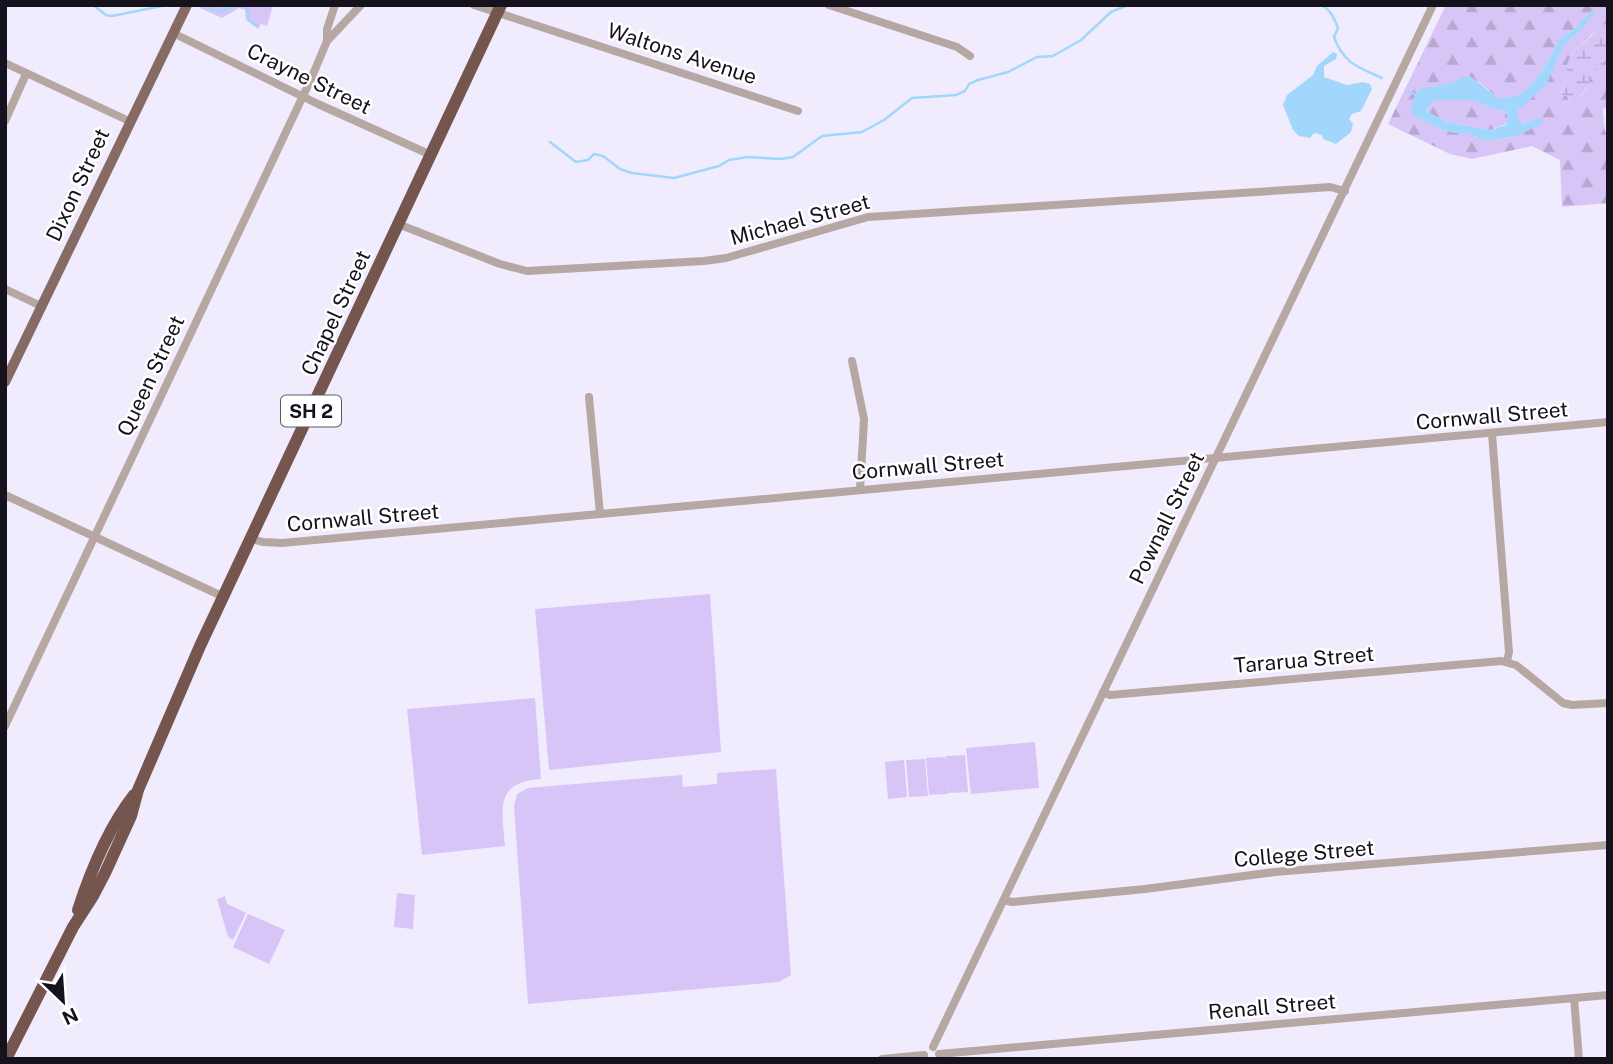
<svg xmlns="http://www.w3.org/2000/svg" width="1613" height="1064" font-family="'Public Sans',sans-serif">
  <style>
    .green { fill: #d6c5f6 }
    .forest { fill: url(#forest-firs); fill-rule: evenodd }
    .wetland { fill: url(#wetland-marsh) }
    .water { fill: #a1d7fc; fill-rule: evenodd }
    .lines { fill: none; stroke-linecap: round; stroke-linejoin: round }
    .stream { stroke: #a1d7fc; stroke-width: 2.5 }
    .minor { stroke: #b7a7a3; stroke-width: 8 }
    .major { stroke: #866b65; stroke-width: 10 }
    .highway { stroke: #75564f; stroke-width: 12 }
    .labels { text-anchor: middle; stroke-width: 5; stroke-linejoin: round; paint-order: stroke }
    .shield { fill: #fff; stroke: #5c5961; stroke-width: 2 }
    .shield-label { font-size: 19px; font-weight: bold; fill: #16121d }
    .street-label { font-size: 21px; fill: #16121d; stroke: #fff }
  </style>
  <defs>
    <pattern id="forest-firs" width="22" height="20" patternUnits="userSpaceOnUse" patternTransform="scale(1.75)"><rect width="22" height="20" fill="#d6c5f6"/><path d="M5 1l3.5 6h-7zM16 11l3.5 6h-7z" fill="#b7a8d2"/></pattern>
    <pattern id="wetland-marsh" width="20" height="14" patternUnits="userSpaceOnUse" patternTransform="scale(1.75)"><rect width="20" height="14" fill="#d6c5f6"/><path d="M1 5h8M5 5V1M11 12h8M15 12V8" fill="none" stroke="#b7a8d2"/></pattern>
  </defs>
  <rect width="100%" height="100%" fill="#f1ebfe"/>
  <g class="green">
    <polygon points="202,5 273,5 267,26 261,24 258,29 246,20 245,10 239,8 222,18 200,8"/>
    <polygon points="710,594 721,752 549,770 535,609"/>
    <path d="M535,698L541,779C494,782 502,809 505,846L422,855L407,709Z"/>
    <polygon points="1035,742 1039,788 971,794 966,748"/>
    <polygon points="965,755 968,792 949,793 948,789 948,794 929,795 926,758 945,757 946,760 946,756"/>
    <polygon points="925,759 928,796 909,797 906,760"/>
    <polygon points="904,760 907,797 888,799 885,762"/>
    <polygon points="776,769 791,975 779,982 528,1004 514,806 517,794 528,788 682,775 683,787 717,784 717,773"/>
    <polygon points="397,893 415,895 413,929 394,927"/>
    <polygon points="225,896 227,904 246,913 233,940 228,937 217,899"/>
    <polygon points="248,914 285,930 269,964 233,947"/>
  </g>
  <g class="forest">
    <path d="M1446,5H1608V24L1591,35L1574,51L1568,62L1562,95L1567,96L1570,102L1582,95L1590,84L1588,77L1608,58V107L1603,109L1605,132L1608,130V203L1562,207L1560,160L1532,146L1472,159L1450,154L1388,124ZM1592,10L1580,31L1564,45L1555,65L1517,111V120L1525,124L1536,119L1514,137L1485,141L1468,133H1455L1411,103L1419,90L1452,83L1462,77L1479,82L1498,98C1532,102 1547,61 1561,37L1570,33Z"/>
    <polygon points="1435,100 1473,100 1491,108 1506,111 1508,117 1506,124 1490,130 1447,122 1426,111"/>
  </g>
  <polygon class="wetland" points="1605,24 1608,24 1608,58 1588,77 1590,84 1573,105 1567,96 1562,95 1568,62 1574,51"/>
  <g class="water">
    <path d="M1592,10L1595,12L1580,31L1564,45L1546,85L1517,111L1518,120L1524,124L1536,119H1543L1542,124L1514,137L1485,141L1468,133H1455L1444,130L1412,115L1411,103L1419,89L1452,83L1462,77L1470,76L1498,98C1532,102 1547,61 1561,37L1570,33ZM1435,100H1473L1491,108L1506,111L1508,117L1506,125L1490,130L1447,122L1426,111Z"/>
    <polygon points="1333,52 1337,54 1336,59 1324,66 1324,77 1347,85 1363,82 1370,84 1372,89 1361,111 1352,114 1349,119 1353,124 1351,132 1336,144 1323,139 1322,135 1314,133 1310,138 1299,136 1293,130 1283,105 1287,95 1313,75 1317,66"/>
  </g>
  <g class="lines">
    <g class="stream">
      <polyline points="93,5 106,15 112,16 167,5"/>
      <polyline points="240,5 247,8 250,21 257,26"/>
      <path d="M1321,5C1331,10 1334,18 1338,28L1334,37C1344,64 1358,67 1382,78"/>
      <polyline points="206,6 219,12 239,5"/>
      <polyline points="1408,91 1416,95"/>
      <polyline points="550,142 576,162 588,160 594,154 603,156 620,169 632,173 674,178 719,166 729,160 748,157 780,159 793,157 822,136 862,132 884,120 912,98 956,95 965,91 969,84 978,80 1008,72 1037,57 1053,56 1081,40 1111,12 1128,5"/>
    </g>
    <g class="minor">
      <polyline points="474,5 798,111"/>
      <polyline points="829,5 957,47 970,56"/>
      <polyline points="173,33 318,104 431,155"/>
      <polyline points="327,41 361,5"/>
      <polyline points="5,63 129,121"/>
      <polyline points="5,121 26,74"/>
      <polyline points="398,224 500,264 527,271 704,261 726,258 868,217 1302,189 1330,187 1345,191"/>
      <polyline points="5,289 41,306"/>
      <polyline points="852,361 864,419 860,490"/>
      <polyline points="589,397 600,514"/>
      <polyline points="1492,434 1509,652 1507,661"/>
      <polyline points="5,495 224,597"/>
      <polyline points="251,539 263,542 282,543 1608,422"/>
      <polyline points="1103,692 1110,695 1501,661 1516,665 1563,703 1572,705 1608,703"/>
      <polyline points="5,726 311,79 327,41 327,29 335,5"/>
      <polyline points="1004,900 1012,902 1145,889 1275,872 1608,845"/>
      <polyline points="1574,998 1579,1059"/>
      <polyline points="933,1047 1433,5"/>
      <polyline points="939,1054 1608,995"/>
      <polyline points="882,1059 924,1055"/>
    </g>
    <polyline class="major" points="5,382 187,5"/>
    <g class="highway">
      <path d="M78,910C91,870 109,827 134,795"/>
      <polyline points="6,1059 73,927 93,896 105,873 131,816 138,790 200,646 501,5"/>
    </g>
  </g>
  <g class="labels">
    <rect class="shield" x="281" y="395.5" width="60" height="31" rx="5"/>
    <g class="shield-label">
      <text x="311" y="418">SH 2</text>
    </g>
    <g class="street-label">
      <text transform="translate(682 54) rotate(18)" y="7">Waltons Avenue</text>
      <text transform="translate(309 79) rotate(26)" y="7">Crayne Street</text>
      <text transform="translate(78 185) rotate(-65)" y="7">Dixon Street</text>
      <text transform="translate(800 220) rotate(-15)" y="7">Michael Street</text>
      <text transform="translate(336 313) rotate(-65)" y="7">Chapel Street</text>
      <text transform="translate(151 376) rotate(-65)" y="7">Queen Street</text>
      <text transform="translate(1492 416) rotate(-5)" y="7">Cornwall Street</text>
      <text transform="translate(928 466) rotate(-5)" y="7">Cornwall Street</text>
      <text transform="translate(363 518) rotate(-5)" y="7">Cornwall Street</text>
      <text transform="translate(1167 518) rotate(-64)" y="7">Pownall Street</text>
      <text transform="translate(1304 660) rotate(-5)" y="7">Tararua Street</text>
      <text transform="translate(1304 854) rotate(-5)" y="7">College Street</text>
      <text transform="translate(1272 1007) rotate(-5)" y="7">Renall Street</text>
    </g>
  </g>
  <rect width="1613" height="1064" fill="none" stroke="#16121d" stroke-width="14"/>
  <g transform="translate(63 1001) rotate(155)" stroke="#ffffff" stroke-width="5" paint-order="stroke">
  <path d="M0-5L12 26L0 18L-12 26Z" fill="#16121d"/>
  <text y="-10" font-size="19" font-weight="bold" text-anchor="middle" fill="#16121d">N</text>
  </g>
</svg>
